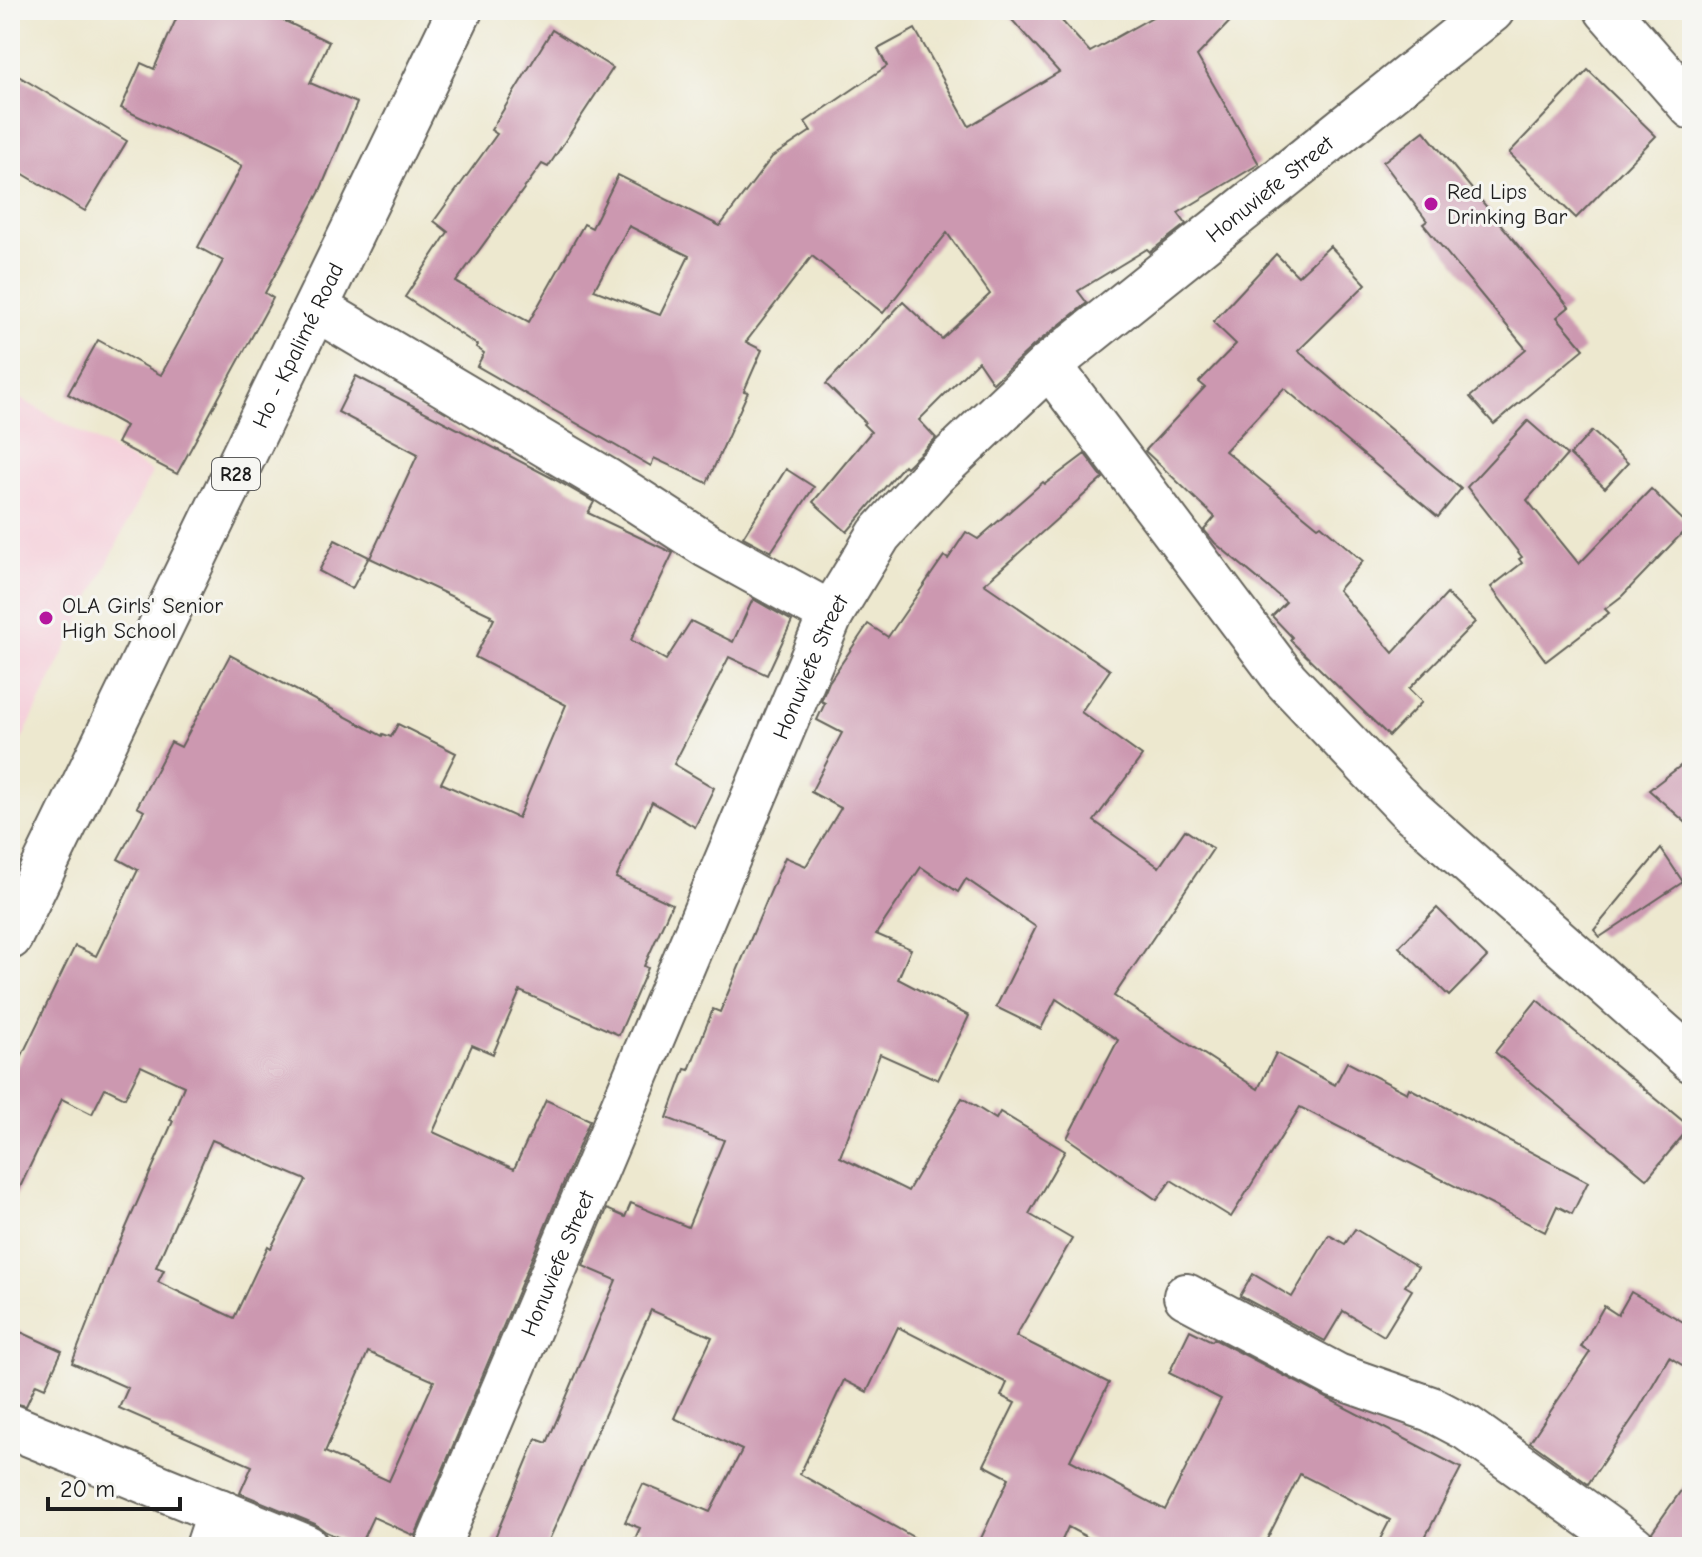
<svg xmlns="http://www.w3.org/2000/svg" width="1702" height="1557" font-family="'Comic Neue',sans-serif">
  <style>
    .built { fill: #f5cfda }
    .building { fill: #cc98b0; fill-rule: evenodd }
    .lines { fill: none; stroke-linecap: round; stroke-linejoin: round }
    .minor-casing { stroke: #65635b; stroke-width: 48 }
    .major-casing { stroke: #65635b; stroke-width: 48 }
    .minor { stroke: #fff; stroke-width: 44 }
    .major { stroke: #fff; stroke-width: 44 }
    .poi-dot { fill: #b5179e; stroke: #f6f6f2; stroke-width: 3 }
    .labels { text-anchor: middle; stroke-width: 6; stroke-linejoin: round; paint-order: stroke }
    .shield { fill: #f6f6f2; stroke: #5d5d5c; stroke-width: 2 }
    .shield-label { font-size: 20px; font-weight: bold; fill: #1c1c1c }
    .street-label { font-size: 22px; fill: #1c1c1c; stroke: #f6f6f2 }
    .poi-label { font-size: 22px; fill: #1c1c1c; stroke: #f6f6f2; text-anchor: start }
  </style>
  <rect width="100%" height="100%" fill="#f6f6f2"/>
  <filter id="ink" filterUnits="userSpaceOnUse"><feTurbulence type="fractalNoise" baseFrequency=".0125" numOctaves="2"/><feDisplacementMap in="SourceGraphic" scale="16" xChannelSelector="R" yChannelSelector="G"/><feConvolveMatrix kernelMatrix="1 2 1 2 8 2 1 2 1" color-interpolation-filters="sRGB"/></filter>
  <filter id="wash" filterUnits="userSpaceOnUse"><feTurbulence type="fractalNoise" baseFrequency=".006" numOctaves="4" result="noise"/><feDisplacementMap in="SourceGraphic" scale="32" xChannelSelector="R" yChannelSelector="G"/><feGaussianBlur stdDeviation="1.8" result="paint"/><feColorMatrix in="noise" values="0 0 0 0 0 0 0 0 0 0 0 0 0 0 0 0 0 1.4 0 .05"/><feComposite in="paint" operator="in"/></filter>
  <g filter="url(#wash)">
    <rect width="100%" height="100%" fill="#ede8cf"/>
    <polygon class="built" points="10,393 152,472 10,764"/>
    <g id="blocks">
      <g class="building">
        <polygon points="180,10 262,10 329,42 310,83 357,103 319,193 265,293 273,298 177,474 117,443 126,426 68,394 98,340 161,375 223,261 198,247 242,166 121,108 141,63 154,69"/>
        <path d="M1003,10H1052L1090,52L1165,10H1241L1197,56L1259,164L1178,213L1186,224L1150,252L1147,249L1078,291L1087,303L1033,346L993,383L978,361L919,420L936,438L906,467L904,465L847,532L813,502L871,432L863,424L865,422L826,384L903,302L942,339L990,294L947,233L883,313L812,256L746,342L762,350L744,391L748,392L707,483L654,458L651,466L477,366L484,353L476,347L477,345L405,297L448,232L434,221L497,134L491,130L552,30L613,68L548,167L542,164L456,282L529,322L584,224L592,228L618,175L720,226L772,157L811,131L805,122L887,66L878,49L915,29L969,126L1059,72ZM629,226L689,256L660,315L594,290Z"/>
        <polygon points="1588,70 1656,136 1576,218 1509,153"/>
        <polygon points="10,71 127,141 85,211 10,166"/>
        <polygon points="1424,131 1569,307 1557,317 1584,349 1494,424 1470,397 1526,349 1423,224 1427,221 1383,162"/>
        <polygon points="1330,246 1366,284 1298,351 1461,489 1438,517 1284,388 1225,451 1318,527 1321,525 1363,561 1338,590 1393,653 1447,594 1475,622 1409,689 1422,702 1389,736 1290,640 1292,637 1272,616 1286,602 1215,543 1204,530 1215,517 1145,451 1205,387 1199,382 1236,344 1213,322 1276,254 1298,276"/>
        <path d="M356,376L554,479L594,502L588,513L673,553L631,640L666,660L691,621L733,642L753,599L792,621L767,675L729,657L674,764L714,788L695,827L652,802L616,878L672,904L644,966L648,968L619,1035L520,991L493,1054L472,1045L433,1132L514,1169L546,1100L590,1120L415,1536L373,1517L359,1547L326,1532L315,1524L240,1493L252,1466L119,1408L128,1388L72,1363L114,1255L173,1121L170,1120L184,1086L141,1066L125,1098L105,1088L92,1114L62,1099L10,1208V1080L75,946L96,956L138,870L118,859L144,811L137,807L171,742L181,747L230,655L382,736L383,734L391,737L398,724L456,753L441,783L518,818L566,705L475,657L494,619L490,617L491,615L370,558L418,454L338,412ZM212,1140L306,1180L271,1248L268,1246L234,1318L158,1282L164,1270L156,1267ZM368,1352L434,1381L389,1481L325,1452Z"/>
        <polygon points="1528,421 1567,455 1527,500 1579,564 1651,489 1689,526 1622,596 1605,609 1609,613 1546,661 1491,587 1522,563 1519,559 1522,557 1467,487"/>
        <polygon points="1592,431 1628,463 1605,488 1570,455"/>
        <polygon points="1085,454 1103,478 984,584 1110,670 1081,712 1142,756 1094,821 1159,867 1185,830 1213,849 1114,996 1258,1089 1276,1053 1335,1085 1347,1062 1407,1093 1409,1088 1588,1182 1572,1214 1557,1206 1545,1232 1300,1107 1231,1217 1171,1180 1157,1200 1067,1138 1118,1040 1056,999 1041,1029 996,1007 1036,927 966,879 958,892 921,867 876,934 911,949 898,979 969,1016 938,1080 880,1054 840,1157 908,1191 962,1098 996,1119 1000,1112 1065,1151 1029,1214 1072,1239 1016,1336 1109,1383 1070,1460 1165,1510 1221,1399 1169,1373 1190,1330 1212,1341 1214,1339 1461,1468 1420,1547 1376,1547 1390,1520 1300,1474 1263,1547 1105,1547 1068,1527 1059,1547 977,1547 1009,1478 984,1465 1015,1403 1001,1396 1007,1383 898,1327 867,1392 844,1380 800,1474 931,1547 631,1547 640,1528 625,1522 643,1484 710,1512 742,1450 674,1418 712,1337 651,1310 546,1547 491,1547 536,1439 547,1443 616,1280 583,1266 607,1209 625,1217 631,1203 688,1227 724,1140 667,1118 685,1069 689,1070 713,1009 720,1012 785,857 806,866 841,808 811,792 842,733 817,720 825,703 821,701 829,682 868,624 888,637 944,556 948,559 966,532 978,539 1043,482 1045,484"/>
        <polygon points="786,469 814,487 771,552 743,537"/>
        <polygon points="335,540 369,557 352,589 319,571"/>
        <polygon points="1692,757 1692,828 1649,790"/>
        <polygon points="1661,849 1683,882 1600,937 1594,930"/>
        <polygon points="1437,908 1487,957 1449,996 1399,947"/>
        <polygon points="1537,1000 1690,1127 1647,1179 1495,1052"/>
        <polygon points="1355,1229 1418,1267 1405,1286 1412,1290 1384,1336 1343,1311 1325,1341 1240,1296 1253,1274 1292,1297 1329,1235 1345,1244"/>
        <polygon points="1631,1292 1692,1327 1692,1371 1669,1357 1637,1412 1588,1484 1530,1442 1590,1352 1581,1347 1604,1306 1618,1315"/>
        <polygon points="10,1327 62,1351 45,1388 36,1384 26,1406 10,1402"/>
        <polygon points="1692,1475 1692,1547 1658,1547 1652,1532"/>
      </g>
    </g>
  </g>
  <g filter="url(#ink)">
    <use href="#blocks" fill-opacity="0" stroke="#65635b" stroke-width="2"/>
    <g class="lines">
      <defs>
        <g id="minor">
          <polyline points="1607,10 1692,107"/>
          <polyline points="317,309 607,481 708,546 831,614"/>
          <polyline points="1049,365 1286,680 1407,807 1692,1060"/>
          <polyline points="1186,1296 1337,1376 1431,1409 1467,1428 1633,1547"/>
          <polyline points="10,1426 306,1547"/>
          <polyline points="208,1547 220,1511"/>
          <path id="s1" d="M437,1547L831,614L879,535L934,474L1049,365L1492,10"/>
        </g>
        <g id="major">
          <path id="s2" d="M10,937L460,10"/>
        </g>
      </defs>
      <use href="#minor" class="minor-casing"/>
      <use href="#major" class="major-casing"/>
      <use href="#minor" class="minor"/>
      <use href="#major" class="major"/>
    </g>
  </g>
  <g class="poi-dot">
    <circle cx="1431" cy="204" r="8"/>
    <circle cx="46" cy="618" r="8"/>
  </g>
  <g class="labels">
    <rect class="shield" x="212" y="458" width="48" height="32" rx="6"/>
    <g class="shield-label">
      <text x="236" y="481">R28</text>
    </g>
    <g class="street-label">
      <text dy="8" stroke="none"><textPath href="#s1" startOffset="1628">Honuviefe Street</textPath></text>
      <text dy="8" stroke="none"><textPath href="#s2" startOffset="658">Ho - Kpalimé Road</textPath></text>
      <text dy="8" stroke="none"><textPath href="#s1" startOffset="956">Honuviefe Street</textPath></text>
      <text dy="8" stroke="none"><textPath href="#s1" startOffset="308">Honuviefe Street</textPath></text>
    </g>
    <g class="poi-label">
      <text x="1447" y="199">Red Lips<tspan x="1447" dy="25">Drinking Bar</tspan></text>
      <text x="62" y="613">OLA Girls' Senior<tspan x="62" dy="25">High School</tspan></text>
    </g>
  </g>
  <rect width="1702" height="1557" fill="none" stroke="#f6f6f2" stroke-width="40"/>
  <path d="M48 1497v12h132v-12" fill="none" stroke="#1c1c1c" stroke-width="4"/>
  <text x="60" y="1497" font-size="24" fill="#1c1c1c" stroke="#f6f6f2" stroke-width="6" paint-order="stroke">20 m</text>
</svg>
